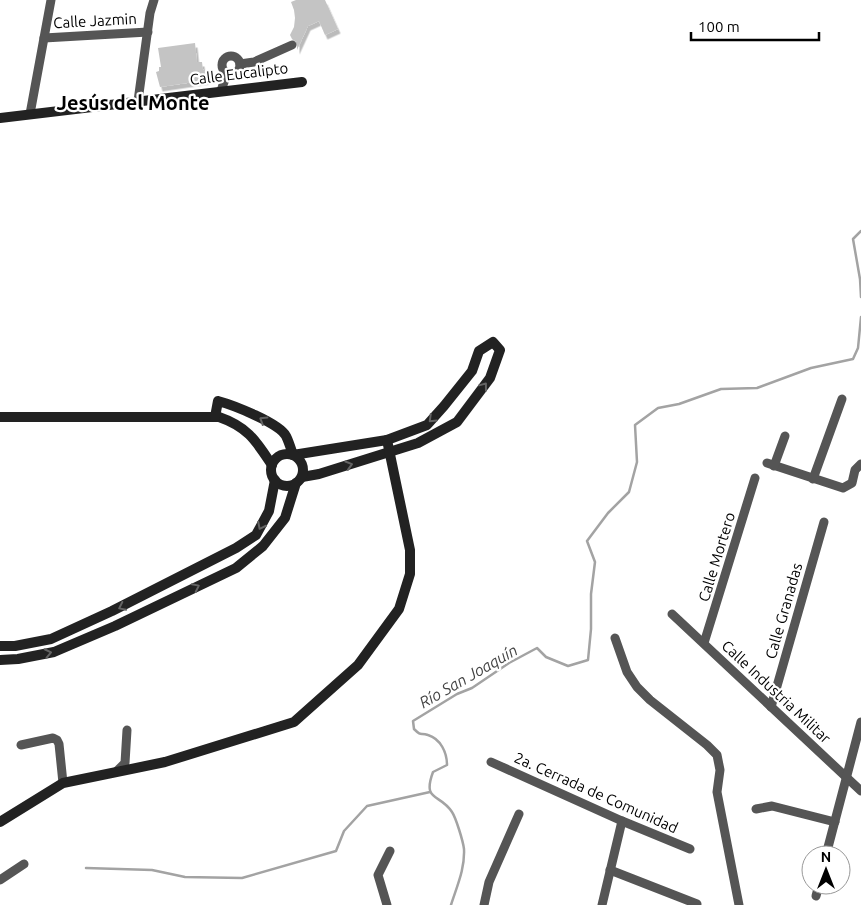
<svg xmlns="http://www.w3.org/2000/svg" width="861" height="905" font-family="Ubuntu,sans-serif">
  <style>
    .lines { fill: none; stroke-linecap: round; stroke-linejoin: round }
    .stream { stroke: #a3a3a3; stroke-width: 2.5 }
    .building { fill: #c4c4c4; filter: url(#shadow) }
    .street { stroke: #555; stroke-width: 9 }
    .secondary { stroke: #222; stroke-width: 10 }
    .oneway { stroke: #646464 }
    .labels { text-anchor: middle; stroke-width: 4.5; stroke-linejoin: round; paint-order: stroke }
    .street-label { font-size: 15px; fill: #000; stroke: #fff }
    .water-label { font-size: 16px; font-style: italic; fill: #444; stroke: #fff }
    .district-label { font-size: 20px; font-weight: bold; fill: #000; stroke: #fff }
  </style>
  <defs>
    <filter id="shadow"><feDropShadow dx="2.5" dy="4.5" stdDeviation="0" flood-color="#0004"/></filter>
  </defs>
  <rect width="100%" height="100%" fill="#fff"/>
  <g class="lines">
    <g class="stream">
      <polyline points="861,231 853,239 860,279 861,297"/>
      <polyline points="86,868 152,870 185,877 242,878 336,851 344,831 367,806 430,792"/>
      <path d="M451,905C457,886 465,869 464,849C463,841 456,818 452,812C440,793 422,802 433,772L447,765C447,753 441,739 428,735C420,732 422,737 414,729L413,721L457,694L472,688L509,663L537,648L546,657L568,666L588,660L591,629V594L595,562L587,541L608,513L629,492L637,462L635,425L658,408L679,404L721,389L757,388L811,368L853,359L858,348L861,317"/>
    </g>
  </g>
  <g class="building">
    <polygon points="296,0 325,0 338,29 325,35 319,21 308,26 297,50 297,42 292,39 290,35 294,27 295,18 294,10 291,2"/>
    <polygon points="195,43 197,62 202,62 203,70 205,69 207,80 160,87 156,72 159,71 159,67 161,67 158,48"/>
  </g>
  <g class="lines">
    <g class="street">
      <polyline points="44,38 148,32"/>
      <circle cx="231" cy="65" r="9"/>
      <polyline points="240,64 254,62 292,45"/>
      <polyline points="221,91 227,73"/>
      <polyline points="138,101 150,13 154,0"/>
      <polyline points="30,114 51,0"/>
      <polyline points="767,463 843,488 852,483 855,470 861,464"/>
      <polyline points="774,466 785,436"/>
      <polyline points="813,479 842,399"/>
      <polyline points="672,614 861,791"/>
      <polyline points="615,638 627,672 637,687 650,700 707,745 717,755 720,770 717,792 739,905"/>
      <polyline points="704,643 755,478"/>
      <polyline points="771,707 824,522"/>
      <polyline points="21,745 53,738 57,740 59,744 63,783"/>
      <polyline points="491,762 622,821 690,849"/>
      <polyline points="117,771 125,763 127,730"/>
      <polyline points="756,809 772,806 835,822"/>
      <polyline points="826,855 861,722"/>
      <polyline points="610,870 697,904"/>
      <polyline points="0,880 24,864"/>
      <polyline points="816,896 819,885"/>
      <polyline points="387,905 378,875 390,851"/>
      <polyline points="484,905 489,882 519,814"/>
      <polyline points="602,905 622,821"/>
    </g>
    <g class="secondary">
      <polyline points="0,118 302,82"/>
      <path d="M0,417H219C248,427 256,441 272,465"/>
      <path d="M215,417L218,401C233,405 279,423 286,436C289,442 291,449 293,455L387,440L427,425L444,406L472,371L479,351L493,342L500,350L490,378L457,422L418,443L319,474L302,477"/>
      <circle cx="287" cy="470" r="16"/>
      <polyline points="0,646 15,646 51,639 112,611 236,548 256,535 269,511 275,480"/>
      <polyline points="0,660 18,659 54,652 115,626 236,568 263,546 285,518 296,483"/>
      <polyline points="0,822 63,783 165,762 294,722 358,665 399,609 410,574 410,550 387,440"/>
    </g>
  </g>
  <defs><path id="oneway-chevron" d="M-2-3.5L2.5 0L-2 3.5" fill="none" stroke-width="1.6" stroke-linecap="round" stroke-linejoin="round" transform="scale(1.25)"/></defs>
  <g class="oneway">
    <use href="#oneway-chevron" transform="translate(484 386) rotate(-53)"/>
    <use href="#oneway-chevron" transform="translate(432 419) rotate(136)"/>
    <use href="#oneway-chevron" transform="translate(263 420) rotate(-148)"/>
    <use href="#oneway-chevron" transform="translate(349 465) rotate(-17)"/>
    <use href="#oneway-chevron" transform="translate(261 526) rotate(117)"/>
    <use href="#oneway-chevron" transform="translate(196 587) rotate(-26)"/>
    <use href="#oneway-chevron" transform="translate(122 607) rotate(154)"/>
    <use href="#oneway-chevron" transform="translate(48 653) rotate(-12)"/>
  </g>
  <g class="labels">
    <g class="street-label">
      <text transform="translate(95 21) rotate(-3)" y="5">Calle Jazmin</text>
      <text transform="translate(239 74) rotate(-7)" y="5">Calle Eucalipto</text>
      <text transform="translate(717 557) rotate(-73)" y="5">Calle Mortero</text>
      <text transform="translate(784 611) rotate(-74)" y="5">Calle Granadas</text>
      <text transform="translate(776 692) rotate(43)" y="5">Calle Industria Militar</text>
      <text transform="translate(596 793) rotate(24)" y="5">2a. Cerrada de Comunidad</text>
    </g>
    <g class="water-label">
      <text transform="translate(468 676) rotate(-30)" y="6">Río San Joaquín</text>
    </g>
    <g class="district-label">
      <text x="133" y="110">Jesús del Monte</text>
    </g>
  </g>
  <g transform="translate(826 870)"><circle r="24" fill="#ffffff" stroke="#999999"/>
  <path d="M0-4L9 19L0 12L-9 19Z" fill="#000000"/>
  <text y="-8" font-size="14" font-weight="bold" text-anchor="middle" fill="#000000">N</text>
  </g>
  <path d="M691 32v8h128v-8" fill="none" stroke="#000000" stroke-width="2.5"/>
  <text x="698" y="32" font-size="15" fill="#000000" stroke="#ffffff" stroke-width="4" paint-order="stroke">100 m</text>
</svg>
